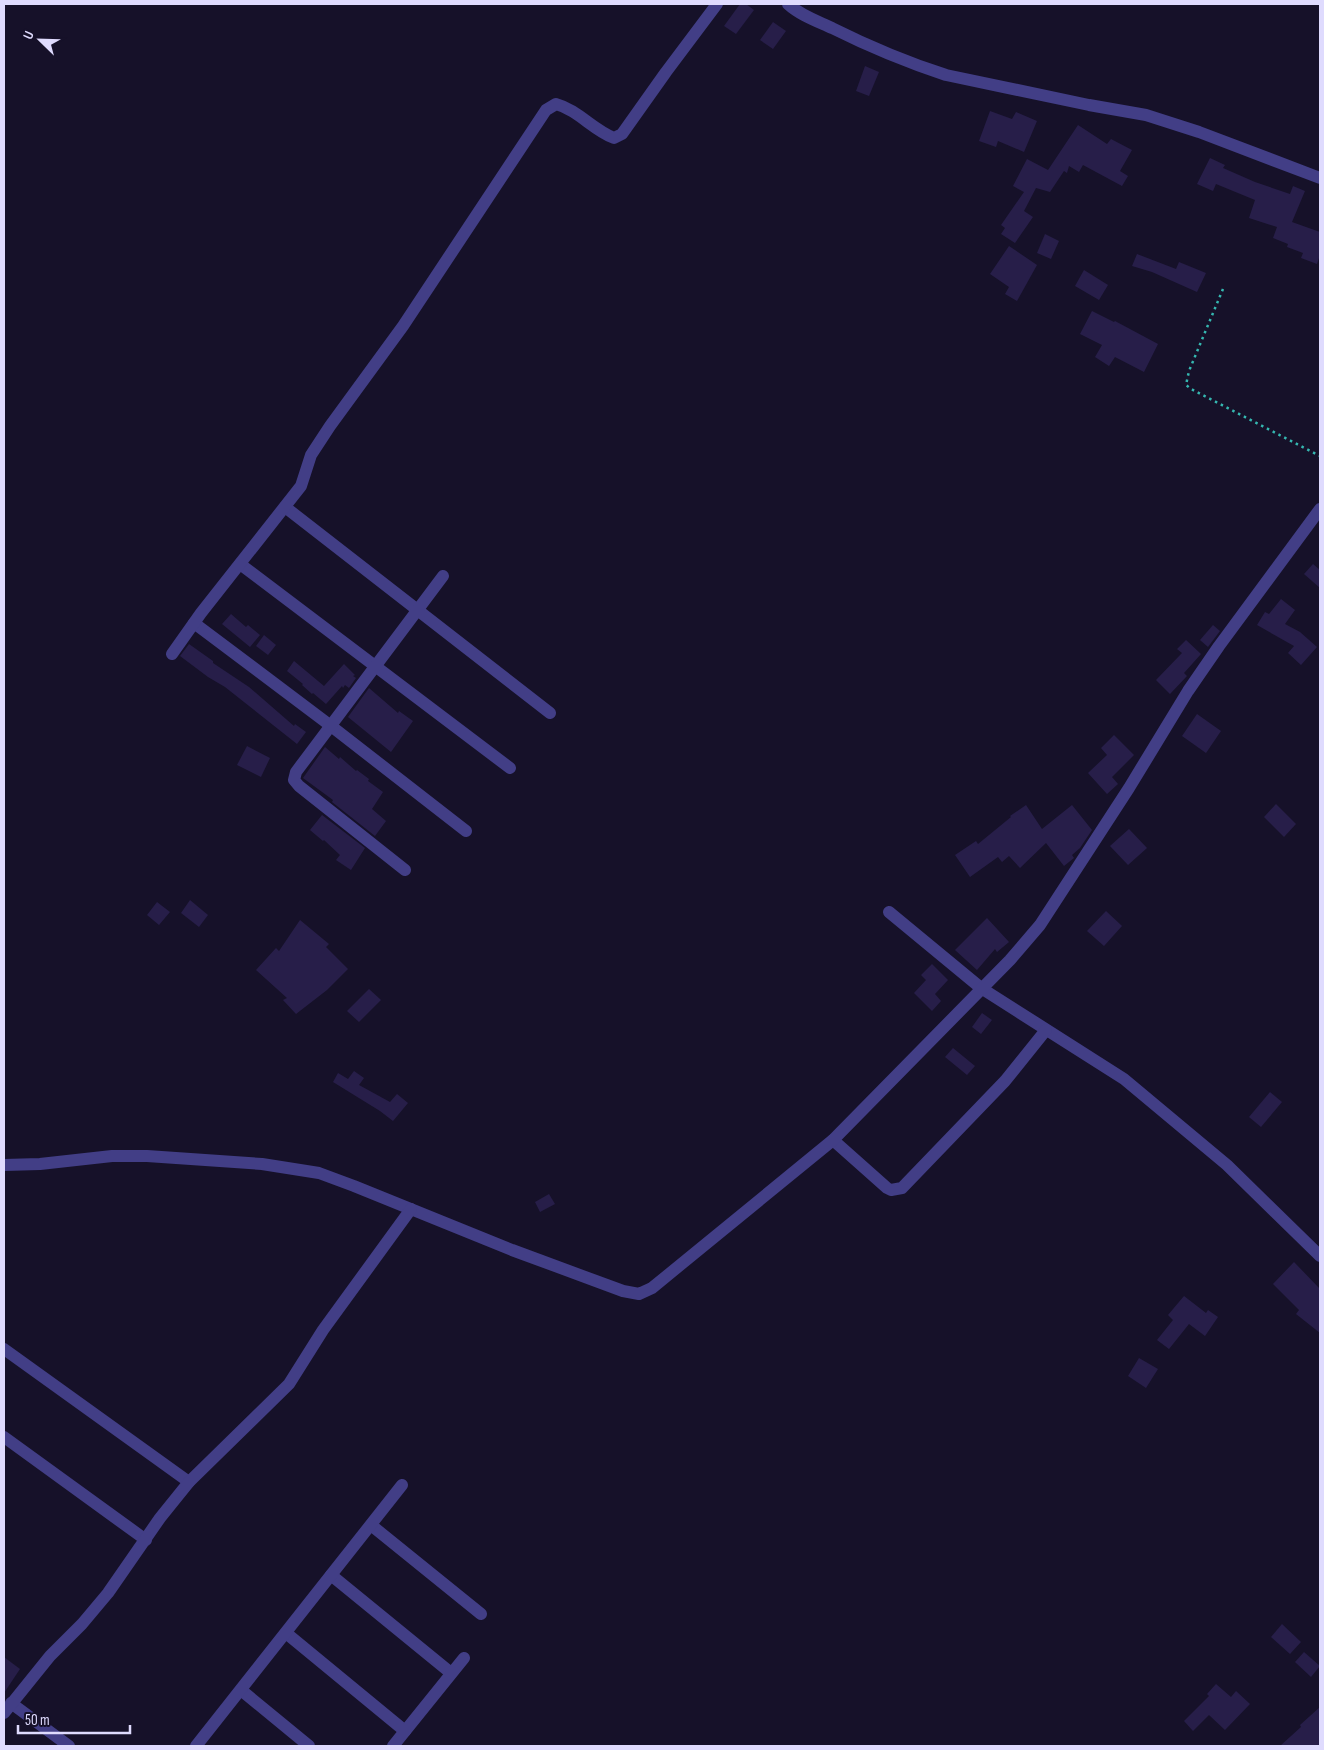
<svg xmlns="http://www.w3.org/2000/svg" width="1324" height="1750" font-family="'Sofia Sans Condensed',sans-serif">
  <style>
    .building { fill: #271e49 }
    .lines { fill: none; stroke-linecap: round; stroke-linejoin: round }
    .path { stroke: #35b7b0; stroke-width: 2.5; stroke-dasharray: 2.5 4; stroke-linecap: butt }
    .minor { stroke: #423e86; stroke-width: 12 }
  </style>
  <rect width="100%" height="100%" fill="#161129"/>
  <g class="building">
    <polygon points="740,4 746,4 754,10 736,34 724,26"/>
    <polygon points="773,22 786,31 773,49 760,40"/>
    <polygon points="865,66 879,72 869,96 856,91"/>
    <polygon points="990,111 1012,119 1016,112 1037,121 1024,152 998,141 996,147 979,141"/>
    <polygon points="1078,125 1107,144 1111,139 1132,150 1120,171 1128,176 1122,186 1083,165 1079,172 1069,166 1067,173 1064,171 1050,192 1036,188 1024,211 1033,217 1015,243 1001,234 1005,228 1001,225 1024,192 1013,186 1027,159 1048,170"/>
    <polygon points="1210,158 1225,165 1223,168 1255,182 1290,194 1293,186 1305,191 1292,222 1320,232 1320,255 1317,264 1301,258 1303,253 1287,247 1288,244 1273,238 1277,227 1249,218 1255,200 1216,184 1213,191 1197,184"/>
    <polygon points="1045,234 1059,241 1051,259 1037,253"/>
    <polygon points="1009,246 1037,265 1017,301 1005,294 1009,287 990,274"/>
    <polygon points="1137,254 1176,269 1179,262 1206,273 1197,292 1152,272 1132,266"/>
    <polygon points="1084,270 1108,285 1099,300 1075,286"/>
    <polygon points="1092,311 1114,322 1115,321 1158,344 1144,372 1115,357 1109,366 1095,357 1102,345 1080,334"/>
    <polygon points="1313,564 1320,570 1320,588 1304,574"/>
    <polygon points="1281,599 1295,610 1285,624 1300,632 1317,647 1301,665 1288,653 1294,646 1257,625 1265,612 1269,614"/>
    <polygon points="231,614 246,627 248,625 260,635 250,647 222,624"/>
    <polygon points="1213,625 1220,631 1208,647 1200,640"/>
    <polygon points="264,635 276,645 268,655 256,646"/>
    <polygon points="1186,640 1201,654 1184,673 1187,676 1170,694 1156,680 1182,653 1177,649"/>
    <polygon points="189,644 213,661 213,663 249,687 294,726 295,724 306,732 297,744 225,687 208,677 180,656"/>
    <polygon points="294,661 324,686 344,664 355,675 353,676 356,678 349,688 345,685 343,688 342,686 326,704 313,693 312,694 302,685 303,684 287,671"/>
    <polygon points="369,688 398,713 399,711 413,721 391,752 348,717"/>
    <polygon points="1197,714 1221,731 1206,753 1182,736"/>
    <polygon points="1114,735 1134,755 1112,777 1118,784 1107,794 1088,773 1107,755 1101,748"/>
    <polygon points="247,746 270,758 261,777 237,765"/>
    <polygon points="325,747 339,759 340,757 356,771 357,770 369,779 368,781 383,792 372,809 386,821 375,836 332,802 333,800 303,778"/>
    <polygon points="1276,804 1296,824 1284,837 1264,817"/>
    <polygon points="1026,805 1042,829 1072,805 1092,830 1080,848 1072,855 1074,858 1064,866 1046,843 1020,868 1009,856 1002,862 998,857 970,877 955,855 976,841 978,844 1011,817 1010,816"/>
    <polygon points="322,815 365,848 351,870 336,860 340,855 324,840 323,841 310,830"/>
    <polygon points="1129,829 1147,848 1128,865 1110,846"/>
    <polygon points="190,900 208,915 199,927 181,913"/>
    <polygon points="157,902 170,912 159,925 147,915"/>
    <polygon points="1106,911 1122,926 1104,946 1087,931"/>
    <polygon points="987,918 1009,942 997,952 995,949 977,970 955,950"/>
    <polygon points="300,920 329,944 326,947 348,969 327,990 296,1014 283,1000 287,998 256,970 276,948 279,951"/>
    <polygon points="932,964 948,980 935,994 941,1001 932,1011 914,993 926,980 921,975"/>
    <polygon points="369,989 381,1000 359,1022 347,1011"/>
    <polygon points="982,1013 992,1020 981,1034 972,1027"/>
    <polygon points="953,1048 975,1066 967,1075 945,1057"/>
    <polygon points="354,1071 364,1078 359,1085 390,1102 397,1094 408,1103 393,1121 380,1111 333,1082 338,1073 348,1079"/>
    <polygon points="1270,1092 1282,1102 1261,1127 1249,1117"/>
    <polygon points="549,1194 555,1204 540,1212 535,1202"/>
    <polygon points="1294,1262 1320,1289 1320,1333 1296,1314 1299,1310 1273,1284"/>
    <polygon points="1184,1296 1206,1313 1208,1310 1218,1317 1205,1336 1189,1324 1169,1349 1157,1340 1173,1320 1168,1315"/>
    <polygon points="1139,1358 1158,1369 1146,1388 1128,1376"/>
    <polygon points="1282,1624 1301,1642 1290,1654 1271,1637"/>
    <polygon points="1304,1652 1320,1666 1311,1677 1295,1662"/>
    <polygon points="4,1657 20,1669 4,1693"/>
    <polygon points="1216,1684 1231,1697 1236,1691 1250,1704 1225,1730 1209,1715 1193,1731 1184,1721 1209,1696 1207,1694"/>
    <polygon points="1320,1707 1320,1746 1280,1746 1301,1727 1300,1725"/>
  </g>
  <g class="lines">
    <polyline class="path" points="1223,289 1189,371 1186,385 1191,389 1320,456"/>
    <g class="minor">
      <path d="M788,4C800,15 817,21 832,28C868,46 906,62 946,75L1089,105L1146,115L1199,132L1320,178"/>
      <polyline points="285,507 550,713"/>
      <polyline points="240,564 510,768"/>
      <polyline points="194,623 331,726 466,831"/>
      <path d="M172,654L201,613L301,486L311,455L330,426L403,326L546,110L556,104C578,110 593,130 614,138L622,134L666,72L717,4"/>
      <polyline points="405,870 299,786 294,780 296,772 443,576"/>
      <polyline points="889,912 981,988 1124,1079 1227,1165 1320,1256"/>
      <polyline points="833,1140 887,1188 891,1190 902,1188 1005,1081 1046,1030"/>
      <polyline points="4,1165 40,1164 112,1156 147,1156 262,1164 319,1173 354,1186 512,1250 623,1291 639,1294 652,1288 833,1140 1010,960 1040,925 1129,788 1188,691 1219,646 1320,509"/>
      <polyline points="4,1349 189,1482"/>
      <polyline points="4,1437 146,1540"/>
      <polyline points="371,1525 481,1614"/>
      <polyline points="331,1575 451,1673"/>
      <polyline points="286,1633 405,1731"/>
      <polyline points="241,1690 309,1746"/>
      <polyline points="11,1703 69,1746"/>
      <polyline points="4,1713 50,1656 82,1624 108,1593 160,1518 189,1482 289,1384 323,1330 411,1209"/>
      <polyline points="196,1746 402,1485"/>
      <polyline points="393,1746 464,1658"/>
    </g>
  </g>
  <rect width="1324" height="1750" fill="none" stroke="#dfdbfe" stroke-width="10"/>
  <g transform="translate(40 40) rotate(293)" stroke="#161129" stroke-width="4" paint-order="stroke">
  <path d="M0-4L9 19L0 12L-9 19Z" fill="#dfdbfe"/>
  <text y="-8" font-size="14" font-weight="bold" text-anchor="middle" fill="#dfdbfe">U</text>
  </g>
  <path d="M18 1725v8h112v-8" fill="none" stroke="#dfdbfe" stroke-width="2.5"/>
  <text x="25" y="1725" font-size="15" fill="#dfdbfe" stroke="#161129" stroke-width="4" paint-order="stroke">50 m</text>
</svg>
